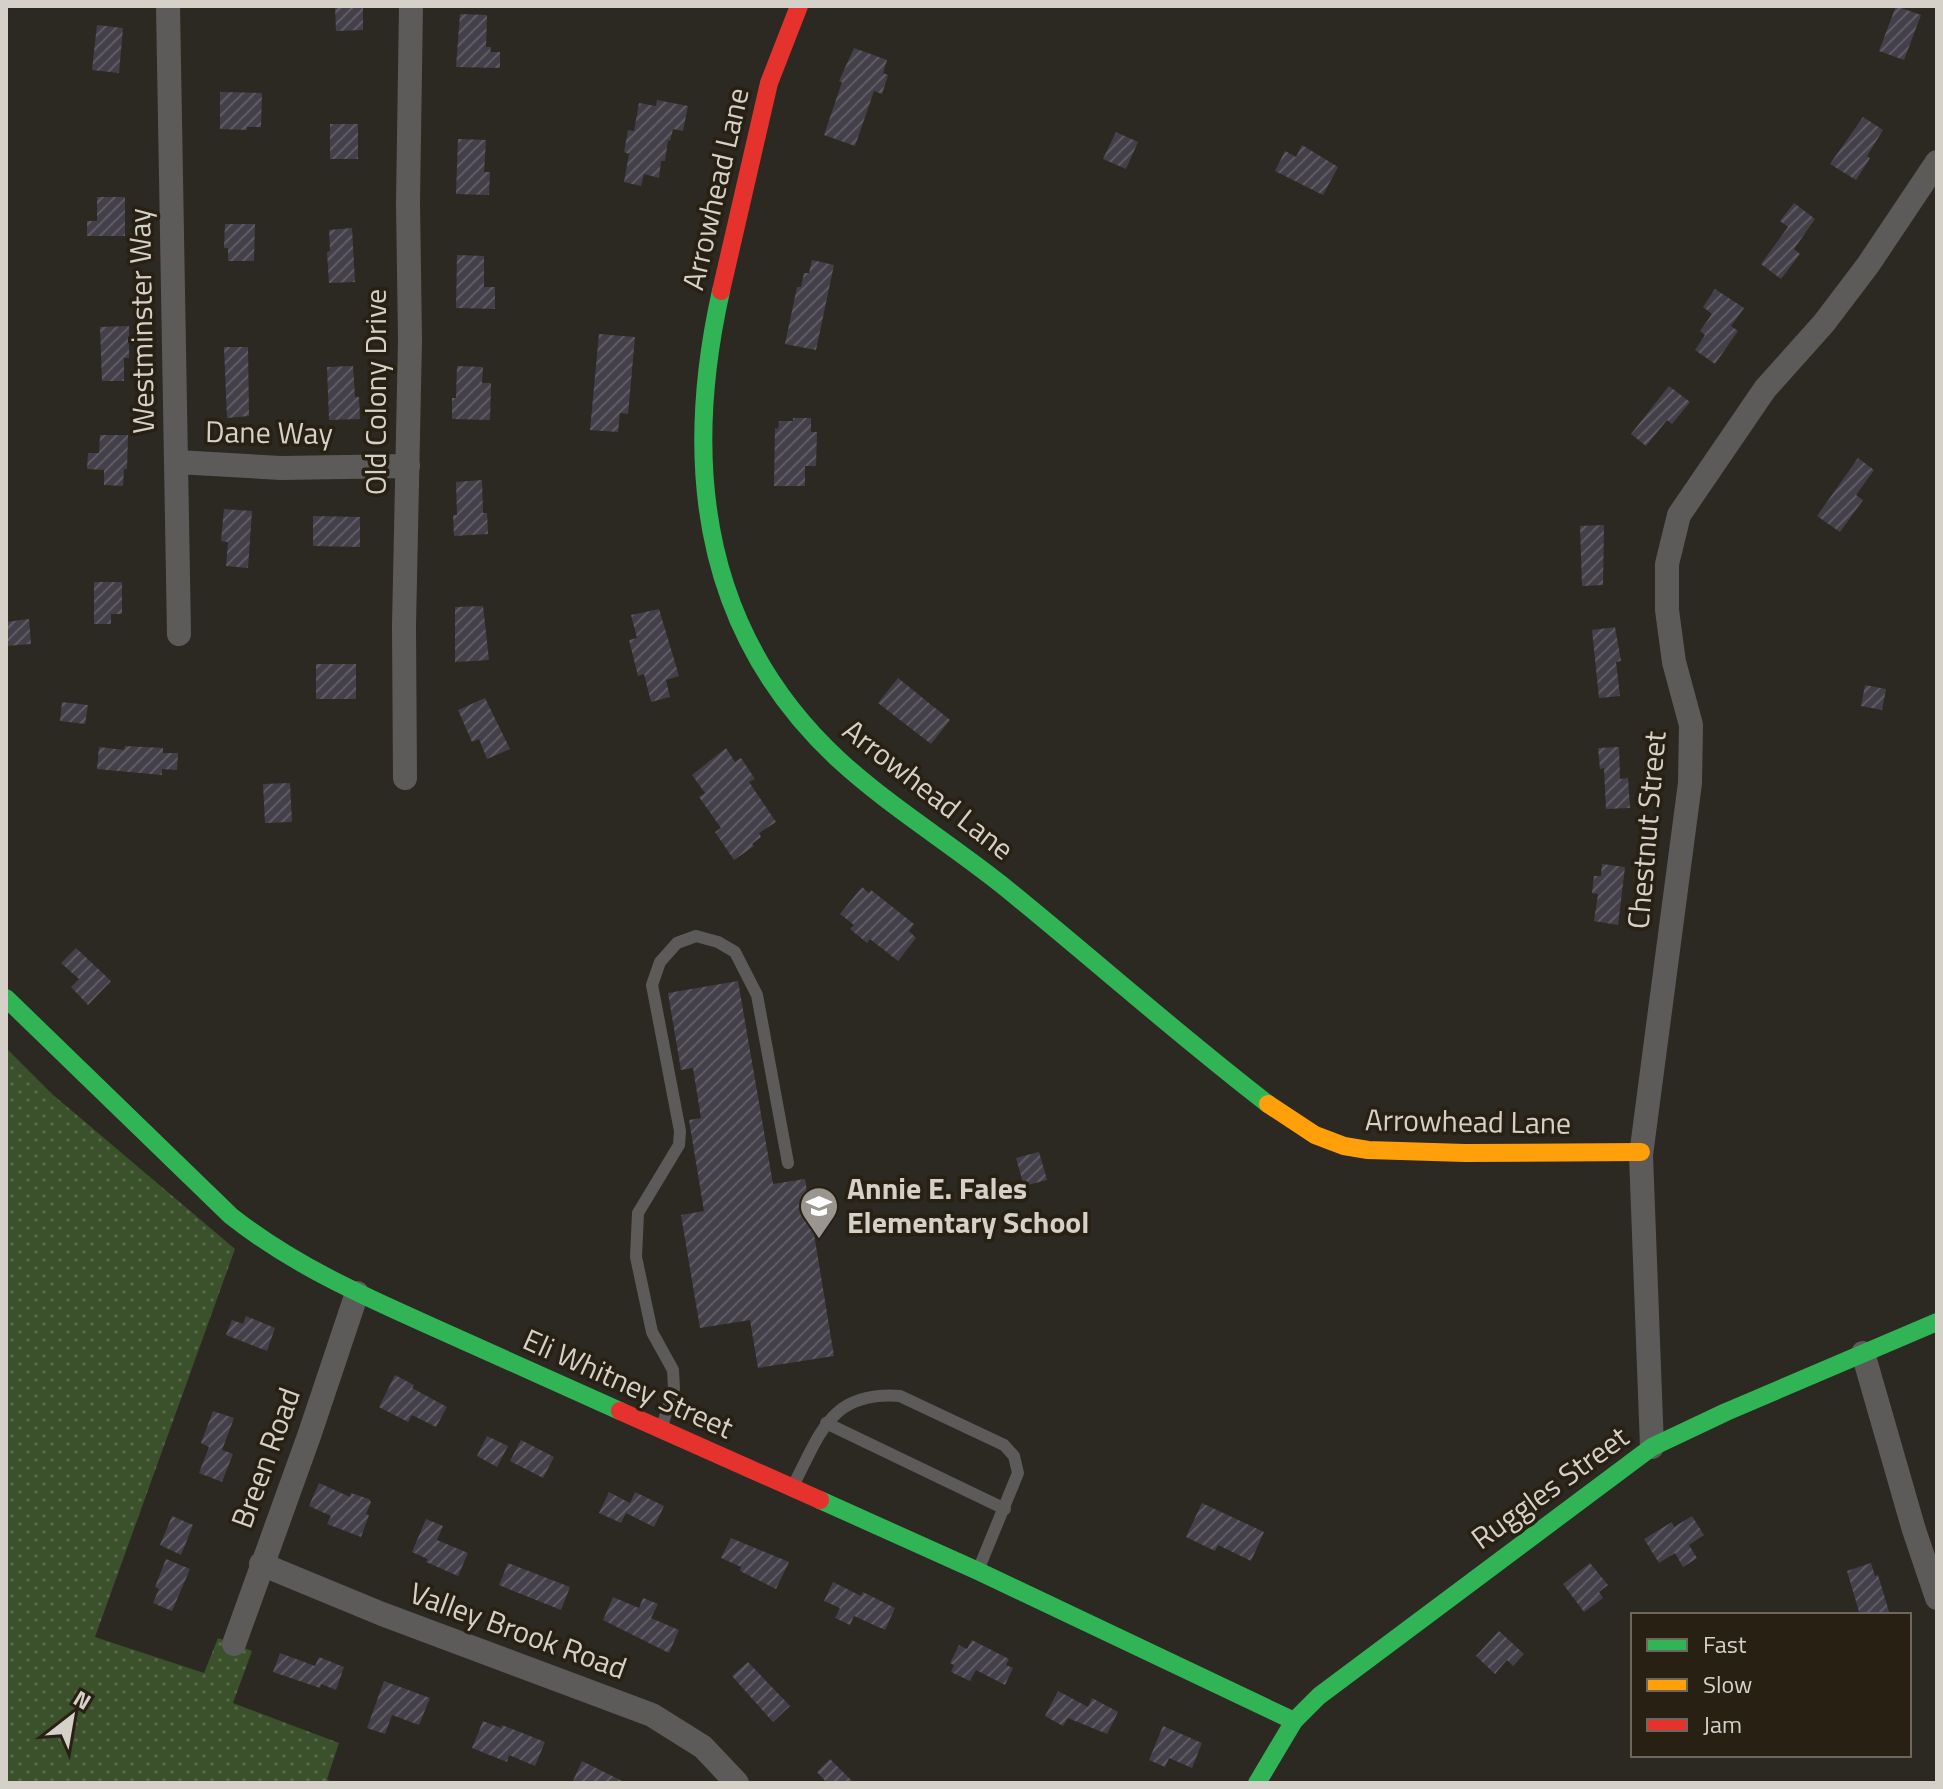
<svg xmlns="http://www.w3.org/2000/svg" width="1943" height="1789" font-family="'Titillium Web',sans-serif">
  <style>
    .park { fill: url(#park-dots) }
    .building { fill: url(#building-hatch) }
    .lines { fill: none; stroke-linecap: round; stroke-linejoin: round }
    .lane { stroke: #5d5b59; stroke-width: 12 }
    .street { stroke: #5d5b59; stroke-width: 24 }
    .fast { stroke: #30b455; stroke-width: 18 }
    .slow { stroke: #ff9f0a; stroke-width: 18 }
    .jam { stroke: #e5322d; stroke-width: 18 }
    .labels { text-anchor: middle; stroke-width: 7; stroke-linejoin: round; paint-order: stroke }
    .street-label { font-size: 30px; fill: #d5d1c9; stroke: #272013 }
    .poi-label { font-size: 30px; font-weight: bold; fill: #d5d1c9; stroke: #272013; text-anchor: start }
  </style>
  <defs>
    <pattern id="park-dots" width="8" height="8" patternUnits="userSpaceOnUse" patternTransform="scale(2)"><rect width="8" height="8" fill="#3b512b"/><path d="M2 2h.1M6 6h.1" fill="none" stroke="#566948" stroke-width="1.8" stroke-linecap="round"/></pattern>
    <pattern id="building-hatch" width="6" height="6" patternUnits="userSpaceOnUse" patternTransform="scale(2)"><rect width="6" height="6" fill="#44404a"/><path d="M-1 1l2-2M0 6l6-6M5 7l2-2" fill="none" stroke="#5e5b63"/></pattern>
  </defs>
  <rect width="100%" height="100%" fill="#2c2922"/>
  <polygon class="park" points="6,1048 52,1094 235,1249 95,1637 204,1673 218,1638 252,1651 233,1703 339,1743 327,1779 332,1783 6,1783"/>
  <g class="building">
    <polygon points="335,6 363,6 363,30 336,31"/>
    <polygon points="1896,6 1921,15 1904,60 1879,51"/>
    <polygon points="460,14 487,15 486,47 491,47 490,52 500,52 500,68 456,67"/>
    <polygon points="97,25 123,28 119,73 92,70"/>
    <polygon points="854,48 887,60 883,73 888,75 882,94 874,91 855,146 824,135 842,82 839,81"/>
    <polygon points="220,92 262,93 261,127 247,127 247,130 220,129"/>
    <polygon points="657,100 688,106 683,131 673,129 670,141 668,140 665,161 661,161 659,178 644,174 641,186 624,182 629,154 624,152 628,130 634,131 639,103 656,106"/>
    <polygon points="1863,117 1883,130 1867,156 1870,158 1856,180 1830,164"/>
    <rect x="330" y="124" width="28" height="35"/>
    <polygon points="1116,132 1138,142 1126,169 1103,159"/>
    <polygon points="458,139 486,140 484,172 490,172 489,195 456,194"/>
    <polygon points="1302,145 1338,167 1323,195 1275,171 1285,151 1296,157"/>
    <polygon points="97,197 125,197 125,236 87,236 87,221 97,221"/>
    <polygon points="1794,203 1815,219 1794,249 1800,254 1781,279 1761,264 1788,227 1780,221"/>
    <polygon points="225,224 255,224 254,261 228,261 228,248 224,248"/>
    <polygon points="352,228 355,282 329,283 327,252 330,251 329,230"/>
    <polygon points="457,255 484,256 484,287 495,287 495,309 456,308"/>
    <polygon points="812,260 834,265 816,350 785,344 797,287 801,287 804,273 809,273"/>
    <polygon points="1715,289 1744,308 1731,326 1738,331 1715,364 1695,350 1705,335 1700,331 1712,314 1703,307"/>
    <polygon points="129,326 129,358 124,358 124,381 102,381 100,327"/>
    <polygon points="599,334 635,337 628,414 620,413 618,432 590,430"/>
    <polygon points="224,347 248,347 249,416 227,418"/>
    <polygon points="353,366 355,397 359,397 360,419 329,420 327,367"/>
    <polygon points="457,366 483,367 482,383 491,383 490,420 452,419 452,398 456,398"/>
    <polygon points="1669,386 1690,402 1672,424 1667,420 1646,446 1631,434"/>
    <polygon points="793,418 811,418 811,432 817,432 816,466 805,466 805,486 774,486 775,428 778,429 779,421 793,421"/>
    <polygon points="100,435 128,435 127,469 124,469 123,486 104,485 104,470 87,469 88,453 99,453"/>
    <polygon points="1858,458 1874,470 1856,495 1863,500 1840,532 1817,516"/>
    <polygon points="482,480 483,513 487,513 488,534 454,536 453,515 457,515 456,482"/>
    <polygon points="224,509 252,511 248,568 226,566 228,542 221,541"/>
    <polygon points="313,516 360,517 360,547 313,546"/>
    <polygon points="1604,525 1603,585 1582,586 1580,526"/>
    <polygon points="94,582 122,582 122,614 111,614 111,624 94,624"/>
    <polygon points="483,606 489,660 455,662 455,607"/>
    <polygon points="659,609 679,676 666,680 670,697 651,702 644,674 638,676 629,640 637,638 631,615"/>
    <polygon points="29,619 31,644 6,646 6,622"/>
    <polygon points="1615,627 1621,661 1616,662 1620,696 1599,698 1592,630"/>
    <rect x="316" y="664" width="40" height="35"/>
    <polygon points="898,678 950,720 931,744 878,703"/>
    <polygon points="1865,685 1886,689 1882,710 1861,706"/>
    <polygon points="485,698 510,749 487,759 479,739 472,742 458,710"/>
    <polygon points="62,702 88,705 85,724 60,721"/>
    <polygon points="125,746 163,748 163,753 178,753 177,770 162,769 162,775 97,769 99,747 124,750"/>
    <polygon points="1619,747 1620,779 1628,778 1630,808 1606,809 1604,768 1600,769 1598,748"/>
    <polygon points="726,748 735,762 741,758 755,779 749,782 776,822 759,833 761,837 752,844 754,846 734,860 715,832 721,828 699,797 705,793 692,775"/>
    <polygon points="290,783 292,822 265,823 263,784"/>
    <polygon points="1602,864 1625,867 1618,925 1594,921 1598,894 1592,893 1594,876 1601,876"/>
    <polygon points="862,887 869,893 871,890 914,924 909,931 916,938 898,961 870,939 867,943 850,929 854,925 840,914"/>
    <polygon points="76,948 111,981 88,1005 71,987 79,979 61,963"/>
    <polygon points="738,981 773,1184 805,1179 834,1356 758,1368 750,1320 700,1328 681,1215 704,1211 689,1120 701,1118 693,1068 681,1070 668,993"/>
    <polygon points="1039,1152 1047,1180 1024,1186 1016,1158"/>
    <polygon points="246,1316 275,1328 267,1351 226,1335 232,1320 243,1324"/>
    <polygon points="395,1375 414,1385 412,1388 447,1407 436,1427 412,1415 408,1422 379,1407"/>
    <polygon points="213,1411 234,1418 222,1450 233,1454 222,1482 199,1473 209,1447 201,1443"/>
    <polygon points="487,1436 508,1446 497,1467 477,1456"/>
    <polygon points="521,1440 554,1457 543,1478 510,1461"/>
    <polygon points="319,1483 350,1497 351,1493 369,1499 371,1502 366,1514 369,1515 361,1537 327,1524 331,1516 309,1506"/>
    <polygon points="609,1492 630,1503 635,1492 664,1506 654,1527 626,1513 621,1523 599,1513"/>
    <polygon points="1202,1503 1264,1532 1251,1561 1218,1545 1215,1551 1186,1537"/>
    <polygon points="172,1516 193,1525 181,1555 160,1545"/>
    <polygon points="1692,1516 1704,1535 1689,1545 1697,1558 1683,1567 1675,1553 1659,1563 1644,1539 1672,1522 1674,1527"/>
    <polygon points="426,1519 443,1526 437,1540 468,1553 458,1576 426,1562 428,1559 412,1552"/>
    <polygon points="731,1538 789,1562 776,1589 740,1571 741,1567 721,1558"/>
    <polygon points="166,1559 190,1569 172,1611 153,1603 159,1589 155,1587"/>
    <polygon points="508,1563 570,1587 561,1610 499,1585"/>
    <polygon points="1590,1563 1608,1585 1599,1592 1603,1598 1584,1612 1563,1584"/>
    <polygon points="1871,1563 1875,1576 1878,1575 1890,1615 1860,1615 1847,1571"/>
    <polygon points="833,1582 861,1596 863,1592 895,1608 885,1630 854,1616 850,1625 835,1618 840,1608 824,1601"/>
    <polygon points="613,1597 639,1608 643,1598 658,1604 651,1618 679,1630 669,1653 603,1620"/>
    <polygon points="1499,1631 1524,1654 1513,1666 1507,1660 1495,1674 1476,1656"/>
    <polygon points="972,1640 1009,1659 1006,1665 1013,1668 1005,1685 976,1670 970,1681 951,1672 954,1665 950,1663 959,1645 967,1649"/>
    <polygon points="280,1653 315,1666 319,1657 344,1667 336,1690 321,1684 320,1688 273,1672"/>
    <polygon points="748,1662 790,1706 773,1722 732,1676"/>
    <polygon points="384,1681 430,1698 419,1725 392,1715 385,1734 367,1728"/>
    <polygon points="1058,1691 1088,1707 1092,1698 1118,1712 1107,1734 1068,1718 1063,1726 1045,1716"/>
    <polygon points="483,1721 501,1728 502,1725 545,1742 535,1766 509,1755 507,1762 472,1748"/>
    <polygon points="1163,1726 1202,1743 1192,1768 1169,1758 1165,1767 1149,1760"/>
    <polygon points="830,1759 854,1783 827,1783 817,1772"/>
    <polygon points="582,1761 626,1783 572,1783"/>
  </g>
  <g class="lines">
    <g class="lane">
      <polyline points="826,1423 1005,1509"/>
      <polyline points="662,1426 674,1389 673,1370 652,1332 636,1257 638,1213 679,1145 680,1131 652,985 660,962 677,943 696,936 718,942 735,952 757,995 788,1163"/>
      <path d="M794,1484C821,1432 831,1391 900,1396L1004,1445L1014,1456L1018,1473L979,1568"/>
    </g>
    <g class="street">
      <polyline points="168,6 179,634"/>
      <polyline points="177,462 281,468 408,466"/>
      <polyline points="405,778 404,626 410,340 408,202 411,6"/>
      <polyline points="1863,1353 1914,1530 1937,1598"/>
      <polyline points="1652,1447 1641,1155 1690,783 1691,725 1674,662 1667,610 1667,564 1679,515 1765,389 1824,323 1868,265 1937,162"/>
      <polyline points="261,1564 382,1614 652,1715 703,1747 737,1783"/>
      <polyline points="234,1644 309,1436 357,1293"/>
    </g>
    <g class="fast">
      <path d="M721,291C682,465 702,633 839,760C889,806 948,842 1002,885C1091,957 1177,1034 1268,1104"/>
      <path d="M6,998L231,1216C293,1265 363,1296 435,1328C496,1355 558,1383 620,1411"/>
      <polyline points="820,1500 978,1571 1294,1721"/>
      <polyline points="1257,1783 1294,1721 1319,1696 1652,1447 1726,1412 1937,1322"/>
    </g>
    <polyline class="slow" points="1268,1104 1315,1135 1344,1146 1368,1150 1465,1153 1641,1152"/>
    <g class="jam">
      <polyline points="721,291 769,83 799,6"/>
      <polyline points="620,1411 820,1500"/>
    </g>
  </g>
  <defs>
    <symbol id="school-pin" viewBox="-11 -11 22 30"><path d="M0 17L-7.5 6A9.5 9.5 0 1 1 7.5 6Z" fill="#9a968f" stroke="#272013"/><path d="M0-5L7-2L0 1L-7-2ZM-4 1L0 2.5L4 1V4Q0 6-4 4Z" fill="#fff"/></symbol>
  </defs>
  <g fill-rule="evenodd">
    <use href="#school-pin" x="797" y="1184" width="44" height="60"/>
  </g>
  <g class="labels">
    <g class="street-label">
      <text transform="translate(716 189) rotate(-77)" y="10">Arrowhead Lane</text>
      <text transform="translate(142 321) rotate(-91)" y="10">Westminster Way</text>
      <text transform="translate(376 392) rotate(-90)" y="10">Old Colony Drive</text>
      <text transform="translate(269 433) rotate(1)" y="10">Dane Way</text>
      <text transform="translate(928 790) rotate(38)" y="10">Arrowhead Lane</text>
      <text transform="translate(1647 830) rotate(-85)" y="10">Chestnut Street</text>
      <text transform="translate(1468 1122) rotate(1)" y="10">Arrowhead Lane</text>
      <text transform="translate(628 1384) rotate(24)" y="10">Eli Whitney Street</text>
      <text transform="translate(266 1458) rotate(-70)" y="10">Breen Road</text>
      <text transform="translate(1550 1488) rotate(-36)" y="10">Ruggles Street</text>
      <text transform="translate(518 1631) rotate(20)" y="10">Valley Brook Road</text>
    </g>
    <g class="poi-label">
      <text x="847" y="1199">Annie E. Fales<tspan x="847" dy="34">Elementary School</tspan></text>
    </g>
  </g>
  <rect width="1943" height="1789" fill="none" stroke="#d5d1c9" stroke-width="16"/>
  <rect x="1631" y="1613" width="280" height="144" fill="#272013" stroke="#6d675c" stroke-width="2"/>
  <rect x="1647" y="1639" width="40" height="12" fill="#30b455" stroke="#6d675c" stroke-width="2"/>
  <text x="1703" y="1653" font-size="24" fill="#d5d1c9">Fast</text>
  <rect x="1647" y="1679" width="40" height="12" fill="#ff9f0a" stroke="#6d675c" stroke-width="2"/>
  <text x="1703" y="1693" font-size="24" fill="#d5d1c9">Slow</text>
  <rect x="1647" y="1719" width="40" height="12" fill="#e5322d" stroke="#6d675c" stroke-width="2"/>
  <text x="1703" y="1733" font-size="24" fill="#d5d1c9">Jam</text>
  <g transform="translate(72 1717) rotate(31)" stroke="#272013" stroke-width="6" paint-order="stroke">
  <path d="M0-6L14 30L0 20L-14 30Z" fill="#d5d1c9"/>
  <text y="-12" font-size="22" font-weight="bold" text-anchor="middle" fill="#d5d1c9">N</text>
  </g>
</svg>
